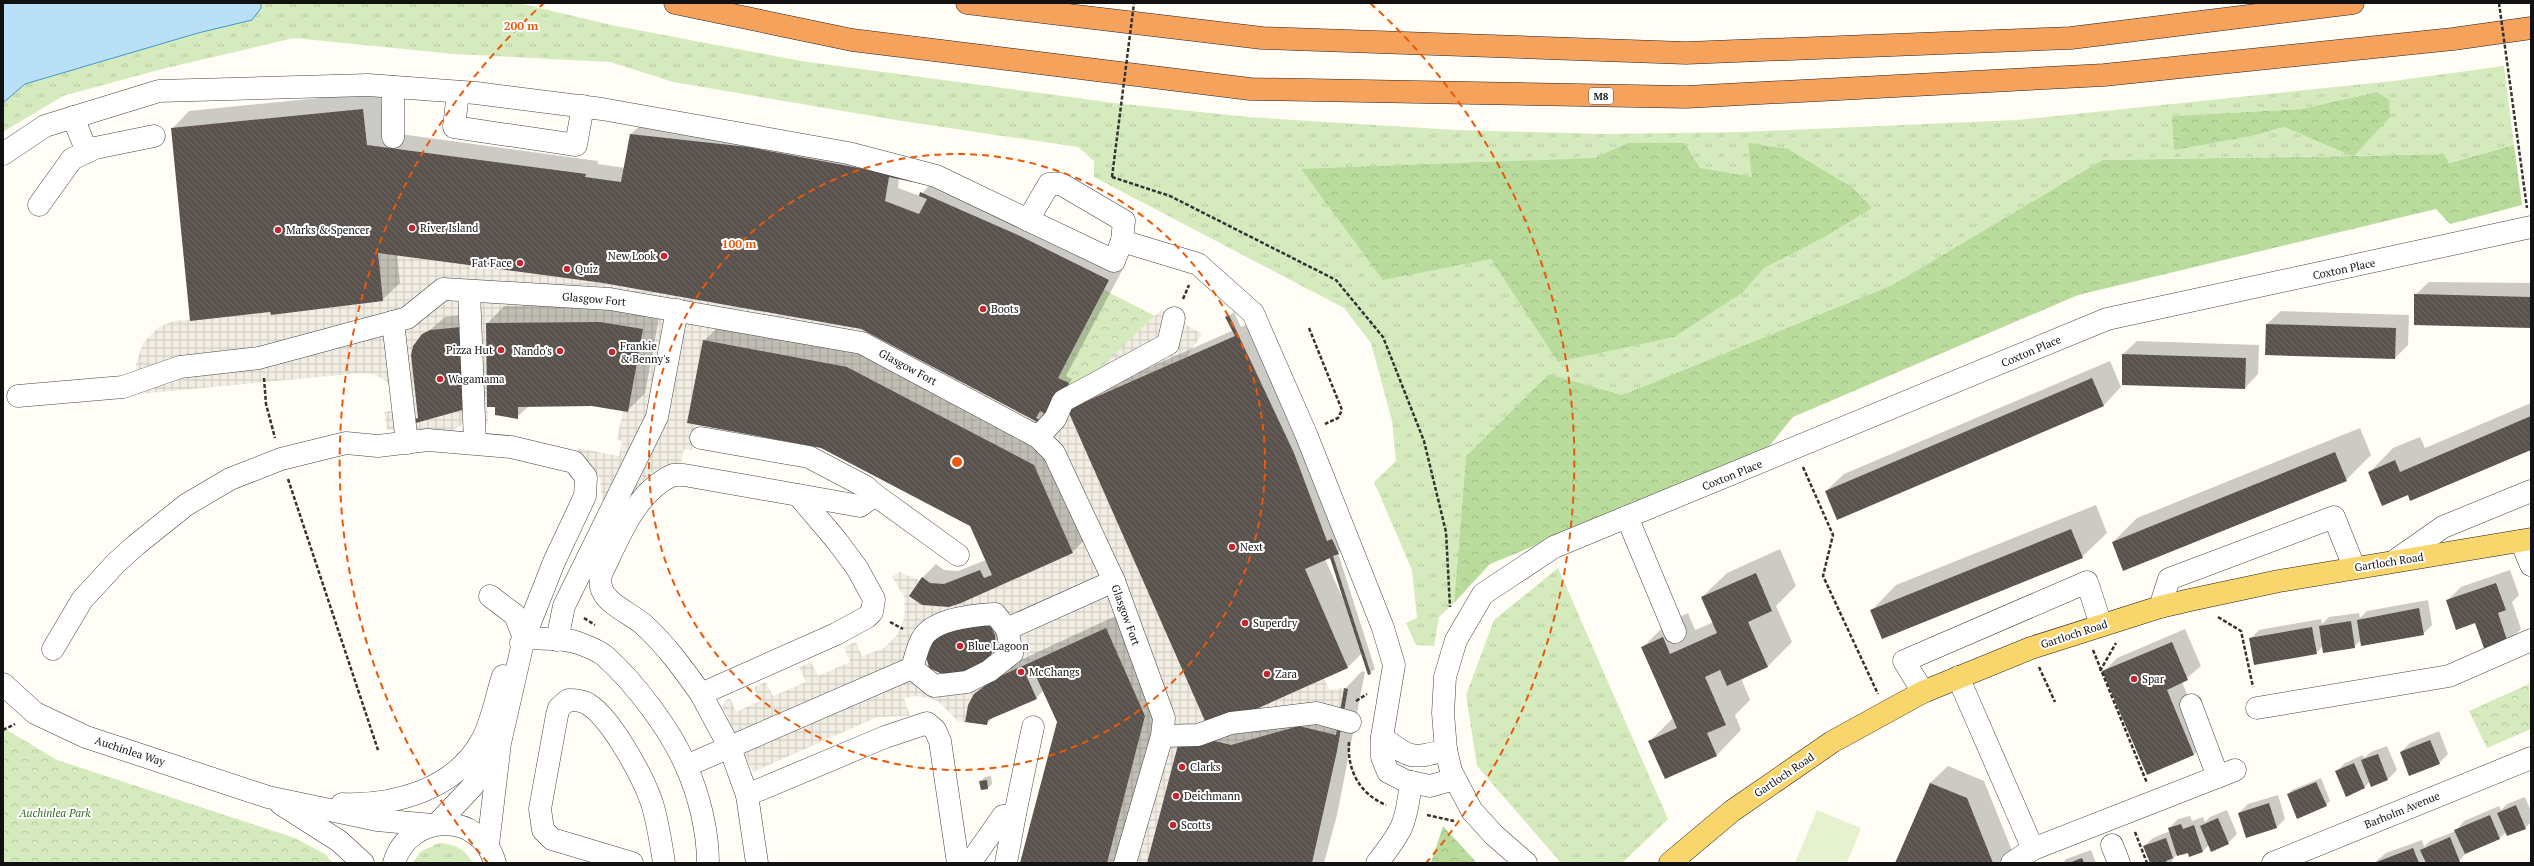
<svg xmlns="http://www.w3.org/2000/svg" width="2534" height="866" font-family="'PT Serif',serif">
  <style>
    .grass { fill: url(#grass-tufts); fill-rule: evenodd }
    .forest { fill: url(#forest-crowns) }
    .park { fill: url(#park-crowns) }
    .pitch { fill: #e6f2cf }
    .plaza { fill: url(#plaza-grid); fill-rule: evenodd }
    .water { fill: #b9e0f7; stroke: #3f96cf }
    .shadow { fill: #0003; fill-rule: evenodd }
    .building { fill: url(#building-back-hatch) }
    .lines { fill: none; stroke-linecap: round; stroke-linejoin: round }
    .minor-casing { stroke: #444; stroke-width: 23 }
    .major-casing { stroke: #222; stroke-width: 23 }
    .highway-casing { stroke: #222; stroke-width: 23 }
    .path { stroke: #333; stroke-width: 2.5; stroke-dasharray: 4 2; stroke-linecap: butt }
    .minor { stroke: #fff; stroke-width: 22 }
    .major { stroke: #f9d66b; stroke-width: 22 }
    .highway { stroke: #f5a25d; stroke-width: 22 }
    .path-bridge { stroke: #333; stroke-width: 2.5; stroke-dasharray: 4 2; stroke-linecap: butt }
    .ring { fill: none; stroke: #e8590c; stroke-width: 2; stroke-dasharray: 7 5 }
    .poi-dot { fill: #c4262e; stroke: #fff; stroke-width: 1.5 }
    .labels { text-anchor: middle; stroke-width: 4; stroke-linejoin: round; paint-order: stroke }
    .shield { fill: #fff; stroke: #585858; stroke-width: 1 }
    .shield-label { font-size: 10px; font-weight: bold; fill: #111 }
    .poi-label { font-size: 11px; fill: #111; stroke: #fff; text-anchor: start }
    .street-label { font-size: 11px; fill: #111; stroke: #fff }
    .park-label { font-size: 11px; font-style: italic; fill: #2f6b1f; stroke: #fff }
    .centre { fill: #e8590c; stroke: #fff; stroke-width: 2 }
    .ring-label { font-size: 12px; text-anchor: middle; font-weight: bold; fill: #e8590c; stroke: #fff; stroke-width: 4; stroke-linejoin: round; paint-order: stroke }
  </style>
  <defs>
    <pattern id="grass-tufts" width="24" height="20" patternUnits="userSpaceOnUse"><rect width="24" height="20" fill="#d5ebbd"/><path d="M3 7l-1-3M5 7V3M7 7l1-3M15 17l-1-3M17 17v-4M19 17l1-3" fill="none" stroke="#b6c8a1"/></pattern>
    <pattern id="forest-crowns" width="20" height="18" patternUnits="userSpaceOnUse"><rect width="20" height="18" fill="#b9dc9c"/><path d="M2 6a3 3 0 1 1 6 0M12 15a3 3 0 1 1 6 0" fill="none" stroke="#9ebc85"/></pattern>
    <pattern id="park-crowns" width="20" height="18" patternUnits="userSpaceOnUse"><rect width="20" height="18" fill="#d5ebbd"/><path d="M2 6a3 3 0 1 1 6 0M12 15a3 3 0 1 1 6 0" fill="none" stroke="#b6c8a1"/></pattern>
    <pattern id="plaza-grid" width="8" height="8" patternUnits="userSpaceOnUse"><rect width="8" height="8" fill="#f1ede2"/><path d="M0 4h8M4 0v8" fill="none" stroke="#cecac1"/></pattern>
    <pattern id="building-back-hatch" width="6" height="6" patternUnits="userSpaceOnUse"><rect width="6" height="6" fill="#5a524d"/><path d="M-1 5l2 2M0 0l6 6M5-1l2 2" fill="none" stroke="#6d6662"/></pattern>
  </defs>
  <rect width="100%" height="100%" fill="#fffdf5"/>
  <g class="grass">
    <path d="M3,3H518L616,26L801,61L1114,103L1248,117L1456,130L1604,134L1741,132L2017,120L2393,81L2504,66L2514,145L2448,163L2444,154L2102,160L1892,285L1622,395L1549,374L1466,456L1454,603L1439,617L1434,646L1416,645L1406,623L1417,618L1412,570L1374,482L1396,461L1392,421L1371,343L1344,308L1094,177V161L1078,147L902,121L673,82L610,62L454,54L294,38L158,70L63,96L3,132ZM2377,92L2354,156L2284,127L2252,136L2174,149L2173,116L2301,109Z"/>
    <polygon points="1558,568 1668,819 1622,863 1561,863 1477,766 1466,695 1494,620"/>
    <path d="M439,843C455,844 465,849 473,863H413L420,852Z"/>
  </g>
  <g class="forest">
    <polygon points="2377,92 2389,100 2390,117 2354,156 2444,154 2449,163 2514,145 2522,205 2450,224 2436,209 2078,295 1793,417 1766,450 1490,564 1454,603 1466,456 1549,374 1622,395 1892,285 2102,160 2352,156 2284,127 2252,136 2174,150 2172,116 2301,109"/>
    <polygon points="1627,143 1684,143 1700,168 1752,177 1748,143 1788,149 1853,188 1872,208 1828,235 1764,268 1742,293 1674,337 1558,362 1491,259 1383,280 1301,169 1595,158"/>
    <polygon points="1443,826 1477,863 1431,863"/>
  </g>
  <g class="park">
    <polygon points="1104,290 1155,316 1079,389 1058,378"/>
    <polygon points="2529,684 2531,729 2487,748 2469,711"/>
    <polygon points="3,725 10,732 57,760 295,838 325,854 333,863 3,863"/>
  </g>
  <polygon class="pitch" points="1817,810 1861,828 1847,863 1795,863"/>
  <path class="plaza" d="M378,253L603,283L861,329L1041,424L1043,422L1036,418L1040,411L1051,417L1069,383L1079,388L1161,310L1202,334L1186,358L1073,407L1065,404L1209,729L1324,679L1330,690L1344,688L1336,735L1299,726L1231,745H1178L1147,863H1107L1145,716L1106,629L983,685L968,705L965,722L958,721L939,702L929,698L917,696L904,698L910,716L877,717L753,772L723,707L725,701L730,698L736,712L760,701L754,687L766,682L773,696L806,682L799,667L811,662L818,676L850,662L844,647L856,642L862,656L884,648L897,635L903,622L905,610L904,596L892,577L899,572L919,580L909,596L922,605L949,607L1073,553L1034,465L847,367L687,423L696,425L692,450L684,449L681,464L657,469L645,478L626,511L602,500L600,478L590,465L576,458L577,448L619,456L622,441L617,440L623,411L628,412L642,329L600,322L486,323L488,424L466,422L453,430L393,431L387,429L384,412L400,410L393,389L385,380L373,374L361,373L22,405L136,375V364L143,343L159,327L173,321L270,312L271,315L382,301ZM461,327L473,407L416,423L415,419L418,418L411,355L413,346L422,334L430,330ZM982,622L991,627L995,635V645L991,655L982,664L950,675L940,673L929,668L926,656Z"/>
  <polygon class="water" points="3,3 261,3 261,8 252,20 198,33 25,84 3,103"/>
  <g class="shadow">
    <polygon points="380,92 385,132 598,161 598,164 625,168 631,134 645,121 762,134 899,178 898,188 920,196 938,175 1096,246 1126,263 1066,376 1072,379 1059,404 1041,423 862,328 603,282 397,254 400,283 382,300 172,129 189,111"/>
    <polygon points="2429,282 2531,283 2531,327 2415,295"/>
    <polygon points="618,304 660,312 645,393 627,411 592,405 529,406 517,417 487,324 504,306"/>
    <polygon points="2281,311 2409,315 2408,345 2395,358 2267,324"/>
    <path d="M1234,312L1241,327L1252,322L1355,536L1338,553L1375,669L1368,674L1362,653L1348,667L1224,722L1340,714L1345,689L1362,671L1365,672L1337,815L1324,863H1148L1207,724L1066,404L1234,330L1227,317ZM1334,555L1331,558L1342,597L1325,559Z"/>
    <polygon points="474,314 482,391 485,391 486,393 473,407 416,419 419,417 412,356 417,341 445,317"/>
    <polygon points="717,328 861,354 1048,452 1086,539 1072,552 949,606 922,578 936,564 944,570 958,571 986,560 971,525 704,341"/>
    <polygon points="2137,341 2259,345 2258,374 2245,388 2123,354"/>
    <polygon points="2110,361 2121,387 2104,405 1838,518 1826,491 1844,474"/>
    <polygon points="2531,403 2531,449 2408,494 2369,473 2393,448 2420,437 2425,448"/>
    <polygon points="2360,428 2371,455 2346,480 2113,542 2137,518"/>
    <polygon points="2096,505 2107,533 2082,557 1872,610 1896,585"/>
    <polygon points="1780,549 1796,586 1776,606 1792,642 1768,666 1741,678 1750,700 1735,715 1741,730 1717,755 1665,778 1649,742 1674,717 1643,647 1667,623 1688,613 1695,630 1714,622 1702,597 1727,573"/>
    <polygon points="2510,570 2519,595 2512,602 2521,629 2508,642 2447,601 2461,587"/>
    <polygon points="2428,600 2432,625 2423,634 2361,640 2354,647 2323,646 2316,653 2250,639 2259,630 2321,619 2322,624 2329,617 2359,613 2360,618 2367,611"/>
    <polygon points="986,608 1004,641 990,655"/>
    <polygon points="1124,612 1162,698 1119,863 1021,863 1058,722 1044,690 1036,698 994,716 987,724 975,694 1008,666"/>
    <polygon points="2185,629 2201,666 2182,682 2207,741 2194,754 2147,774 2104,671 2117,658"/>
    <polygon points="2439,731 2448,754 2439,763 2401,752 2410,743"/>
    <polygon points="2387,746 2397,770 2388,779 2372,786 2370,781 2364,788 2336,772 2345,763 2363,755 2364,758 2371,752"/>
    <polygon points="1948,766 1984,781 2017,863 1896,863 1930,783"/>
    <polygon points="991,776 992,784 988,788 981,781 985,777"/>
    <polygon points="2321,778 2330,801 2326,805 2288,795 2292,790"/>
    <polygon points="2278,795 2285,819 2276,828 2239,813 2248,804"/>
    <polygon points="2525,797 2531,812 2531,822 2525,828 2506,832 2500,838 2468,851 2459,861 2374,863 2386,853 2422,840 2424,847 2430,841 2456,831 2464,821 2499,806 2501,810 2507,804"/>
    <polygon points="2227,810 2237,834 2228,843 2209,845 2203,851 2188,852 2176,855 2171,863 2151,863 2144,846 2153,838 2170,831 2169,828 2178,819 2190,816 2192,821 2203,817 2205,822 2210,817"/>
    <polygon points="2091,850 2096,863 2063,863 2066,859"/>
  </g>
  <g class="building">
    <polygon points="363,109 367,145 586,174 585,177 621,182 630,134 748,147 928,181 927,185 889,177 885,201 919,214 927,199 919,196 920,192 1020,236 1109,280 1058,378 1069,383 1051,417 1040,411 1036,418 1043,422 1041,424 861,329 603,283 378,253 383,301 271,315 270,312 190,321 171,128"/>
    <polygon points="2414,294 2531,297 2531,328 2414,325"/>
    <polygon points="1229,315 1294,453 1327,541 1332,539 1339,554 1333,556 1371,674 1368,675 1330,558 1305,569 1348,668 1209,730 1065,404 1073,407 1235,336 1225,317"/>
    <polygon points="600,322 643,329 628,412 592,406 518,407 518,419 495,415 495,407 487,407 486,323"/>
    <polygon points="2266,324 2396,328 2395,359 2265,355"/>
    <polygon points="461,327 473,407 416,423 415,419 418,418 411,355 413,346 422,334 430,330"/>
    <polygon points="703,340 847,367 1034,465 1073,553 961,603 949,607 922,605 909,596 922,577 930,583 944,584 980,570 984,578 992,575 970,526 821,448 687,423"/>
    <polygon points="2122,354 2246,358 2245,389 2122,385"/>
    <polygon points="2092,378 2104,406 1837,520 1825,491"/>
    <polygon points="2531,416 2531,450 2410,501 2408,495 2382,506 2368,472 2395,460 2400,472"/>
    <polygon points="2335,452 2347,481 2123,571 2112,542"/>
    <polygon points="2071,529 2083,558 1882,639 1870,610"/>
    <polygon points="1756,573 1772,611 1748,622 1768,667 1727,686 1720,670 1705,677 1726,725 1707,733 1717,756 1665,779 1648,741 1677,728 1641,647 1663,637 1670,654 1717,633 1701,597"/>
    <polygon points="2496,583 2506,610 2498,613 2508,643 2485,651 2475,623 2456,630 2446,600"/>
    <polygon points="2419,608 2424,635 2361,646 2357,620"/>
    <polygon points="2351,621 2355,648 2323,653 2319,626"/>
    <polygon points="982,622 991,627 995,635 995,645 991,655 982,664 967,672 950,675 940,673 929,668 926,656 934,635"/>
    <polygon points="2312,627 2317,654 2254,665 2249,638"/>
    <polygon points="1106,628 1145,716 1107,863 1020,863 1057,722 1034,672 1026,675 1037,699 988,720 987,725 965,722 968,705 974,694 994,679"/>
    <polygon points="2172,642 2188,680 2167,690 2194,755 2147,775 2102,671"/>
    <polygon points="1344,688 1348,689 1337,751 1312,863 1147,863 1178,745 1198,737 1231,745 1299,726 1336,735"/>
    <polygon points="2430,740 2440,764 2409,776 2400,752"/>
    <polygon points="2378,754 2388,780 2371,787 2361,760"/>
    <polygon points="2354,763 2365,788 2346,797 2335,771"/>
    <polygon points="987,780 988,789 981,790 979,781"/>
    <polygon points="2316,782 2327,806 2297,819 2287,794"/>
    <polygon points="1930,783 1967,798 1993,863 1895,863"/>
    <polygon points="2269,803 2277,828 2246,838 2238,813"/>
    <polygon points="2516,805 2526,829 2507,836 2497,813"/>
    <polygon points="2490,815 2500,839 2465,854 2454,830"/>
    <polygon points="2218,818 2229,844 2211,852 2200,826"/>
    <polygon points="2181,824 2183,829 2194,825 2203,852 2189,857 2188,853 2177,856 2168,828"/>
    <polygon points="2450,837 2460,862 2426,863 2420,850"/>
    <polygon points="2166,838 2173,858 2166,861 2167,863 2150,863 2143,846"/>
    <polygon points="2413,848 2419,863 2374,863"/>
    <polygon points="2082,858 2084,863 2069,863"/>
  </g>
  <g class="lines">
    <defs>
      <g id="minor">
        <polyline points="393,87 393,137"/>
        <polyline points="458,92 454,127 576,145 583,106"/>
        <polyline points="73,117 87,152"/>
        <polyline points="3,154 45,126 159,91 368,85 476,93 602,109 848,153 936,176 1114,261 1122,241 1198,264 1253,313 1306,434 1383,628 1394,665 1382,737"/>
        <polyline points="39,205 72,159 95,148 154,136"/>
        <polyline points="1028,220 1049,184 1061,184 1124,221 1122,241"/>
        <polyline points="469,291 475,443"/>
        <polyline points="393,322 407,443"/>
        <polyline points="18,396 123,387 180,367 259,358 407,318 443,289 610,299 862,343 1038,437 1054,453 1114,581 1164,718 1162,736 1125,863"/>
        <polyline points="1038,437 1055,419 1063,401 1168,344 1174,318"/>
        <polyline points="701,438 809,457 866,487 875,495"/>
        <path d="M673,475H684L798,495L837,541L857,568L874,599L872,612L867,617L836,634L701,694C684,670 666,645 644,625C632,614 610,606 603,592C600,587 600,581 601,574C619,538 635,492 673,475Z"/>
        <polyline points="798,495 860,506 875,495 958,555"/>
        <polyline points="1627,517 1675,632"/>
        <polyline points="2521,541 2531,565"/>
        <polyline points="2396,560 2443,527 2531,491"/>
        <polyline points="490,596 515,615 524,638 521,643"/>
        <polyline points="2160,607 2169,579 2334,517 2354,567"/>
        <path d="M524,638C542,639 565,637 581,644C589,647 599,651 605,656C635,683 670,729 686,766C699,795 708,831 708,863"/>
        <polyline points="557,640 564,606 657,417 677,310"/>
        <polyline points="53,649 82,600 116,563 136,545 186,505 230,479 281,459 346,443 378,446 428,440 511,447 574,462 586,477 585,496 554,562 524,638 500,743 488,845"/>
        <path d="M912,668C915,659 917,649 921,641C930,619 974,615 995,614L1007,629"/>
        <polyline points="1958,677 2033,849 2235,770"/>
        <polyline points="3,684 35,713 86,737 268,797 377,820 432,825"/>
        <polyline points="1923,692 1904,661 2087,582 2101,625"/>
        <polyline points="701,694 730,748 747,795"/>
        <polyline points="2191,705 2218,777"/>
        <polyline points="2257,708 2449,676 2531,640"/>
        <polyline points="1162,736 1198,735 1231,723 1317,713 1350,722"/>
        <path d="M1446,750C1412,759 1410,759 1382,737V757L1388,772L1406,781L1430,786L1455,779"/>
        <polyline points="686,766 912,668 934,686 967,682 989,671 1012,653 1007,629 1114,581"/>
        <polyline points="281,804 339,841 363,863"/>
        <path d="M342,804C394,806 455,790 482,740C492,722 496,697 503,676"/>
        <polyline points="437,824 472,787 497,748"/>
        <polyline points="2112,845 2119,863"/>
        <path d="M394,863C409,812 481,811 495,863"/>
        <path d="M632,863L552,839L543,830L540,809L557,715L559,708L568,700C574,700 582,700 588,704C612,719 643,777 652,803C658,823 661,843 664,863"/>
        <polyline points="757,863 747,795 885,737 927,723 935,730 940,741 958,863"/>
        <polyline points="970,863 1003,816 1015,814 1033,727"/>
        <polyline points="1006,863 1015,814"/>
        <path d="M1377,863C1403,830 1406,824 1411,782"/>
        <polyline points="1526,863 1494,835 1472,811 1451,771 1446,750 1443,713 1445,677 1456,640 1483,594 1554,547 2107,319 2531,227"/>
        <polyline points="2012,863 2033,849"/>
        <polyline points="2273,863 2531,758"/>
      </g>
      <polyline id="major" points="1670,863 1732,811 1832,742 1923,692 2031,648 2160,607 2190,600 2279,581 2531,539"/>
      <g id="highway">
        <polyline points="675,3 852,40 1250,89 1686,97 2104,75 2453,39 2531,28"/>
        <polyline points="967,3 1262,38 1686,53 2071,38 2353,3"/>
      </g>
    </defs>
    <use href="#minor" class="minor-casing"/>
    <use href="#major" class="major-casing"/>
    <use href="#highway" class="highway-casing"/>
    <g class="path">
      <polyline points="1112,177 1170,196 1336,280 1383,337 1424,441 1446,532 1450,607"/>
      <polyline points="1183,299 1189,285"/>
      <polyline points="1309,328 1342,410 1338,418 1325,424"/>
      <polyline points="264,378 266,404 275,438"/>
      <polyline points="1803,467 1833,535 1823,576 1878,694"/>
      <polyline points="288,479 378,750"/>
      <polyline points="2218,617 2241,631 2253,687"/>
      <polyline points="584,618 595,625"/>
      <polyline points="890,622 903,629"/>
      <polyline points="2093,650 2147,783"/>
      <polyline points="2039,667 2055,702"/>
      <polyline points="2100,671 2116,643"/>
      <polyline points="1356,701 1367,694"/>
      <polyline points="3,730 15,724"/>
      <path d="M1349,742C1347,771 1360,794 1386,805"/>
      <polyline points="1427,815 1454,821"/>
      <polyline points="2135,832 2147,863"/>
    </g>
    <use href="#minor" class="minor"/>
    <use href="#major" class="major"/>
    <use href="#highway" class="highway"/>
    <g class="path-bridge">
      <polyline points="2499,3 2527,208"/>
      <polyline points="1112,177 1134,3"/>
    </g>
  </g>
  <g class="ring">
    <circle cx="957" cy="462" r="308"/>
    <path d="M488 863A617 617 0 0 1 544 3M1370 3A617 617 0 0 1 1426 863"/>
  </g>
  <g class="poi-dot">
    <circle cx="412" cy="228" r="4"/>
    <circle cx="278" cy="230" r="4"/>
    <circle cx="664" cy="256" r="4"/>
    <circle cx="520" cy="263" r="4"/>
    <circle cx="567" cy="269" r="4"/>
    <circle cx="983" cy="309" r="4"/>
    <circle cx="501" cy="350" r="4"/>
    <circle cx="560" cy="351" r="4"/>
    <circle cx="612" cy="352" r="4"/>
    <circle cx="440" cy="379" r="4"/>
    <circle cx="1232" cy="547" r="4"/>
    <circle cx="1245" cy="623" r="4"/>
    <circle cx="960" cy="646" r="4"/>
    <circle cx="1021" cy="672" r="4"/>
    <circle cx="1267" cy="674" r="4"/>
    <circle cx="2134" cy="679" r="4"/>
    <circle cx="1182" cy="767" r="4"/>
    <circle cx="1176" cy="796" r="4"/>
    <circle cx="1173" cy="825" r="4"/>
  </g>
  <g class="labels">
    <rect class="shield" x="1589" y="88" width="24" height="16" rx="3"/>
    <g class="shield-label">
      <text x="1601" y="100">M8</text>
    </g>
    <g class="poi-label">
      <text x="420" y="232">River Island</text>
      <text x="286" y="234">Marks &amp; Spencer</text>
      <text x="656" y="260" text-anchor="end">New Look</text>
      <text x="512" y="267" text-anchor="end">Fat Face</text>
      <text x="575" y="273">Quiz</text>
      <text x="991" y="313">Boots</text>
      <text x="620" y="350">Frankie<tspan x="620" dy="13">&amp; Benny's</tspan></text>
      <text x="493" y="354" text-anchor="end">Pizza Hut</text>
      <text x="552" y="355" text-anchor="end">Nando's</text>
      <text x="448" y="383">Wagamama</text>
      <text x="1240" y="551">Next</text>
      <text x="1253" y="627">Superdry</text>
      <text x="968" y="650">Blue Lagoon</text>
      <text x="1029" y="676">McChangs</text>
      <text x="1275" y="678">Zara</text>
      <text x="2142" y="683">Spar</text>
      <text x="1190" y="771">Clarks</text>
      <text x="1184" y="800">Deichmann</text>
      <text x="1181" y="829">Scotts</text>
    </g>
    <g class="street-label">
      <text transform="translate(2344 269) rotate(-12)" y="4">Coxton Place</text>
      <text transform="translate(594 299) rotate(5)" y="4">Glasgow Fort</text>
      <text transform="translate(2031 351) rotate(-23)" y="4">Coxton Place</text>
      <text transform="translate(908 367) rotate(28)" y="4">Glasgow Fort</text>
      <text transform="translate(1732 475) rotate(-22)" y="4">Coxton Place</text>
      <text transform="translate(2389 562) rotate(-9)" y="4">Gartloch Road</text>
      <text transform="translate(1126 615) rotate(70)" y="4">Glasgow Fort</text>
      <text transform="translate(2074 634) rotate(-18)" y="4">Gartloch Road</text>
      <text transform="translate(130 751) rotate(18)" y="4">Auchinlea Way</text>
      <text transform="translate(1784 775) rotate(-34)" y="4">Gartloch Road</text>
      <text transform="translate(2402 810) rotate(-22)" y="4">Barholm Avenue</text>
    </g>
    <g class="park-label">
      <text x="55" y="817">Auchinlea Park</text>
    </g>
  </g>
  <circle cx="957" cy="462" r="6" class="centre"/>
  <g class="ring-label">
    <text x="521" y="30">200 m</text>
    <text x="739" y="248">100 m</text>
  </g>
  <rect width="2534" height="866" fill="none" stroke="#111111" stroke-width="8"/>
</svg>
